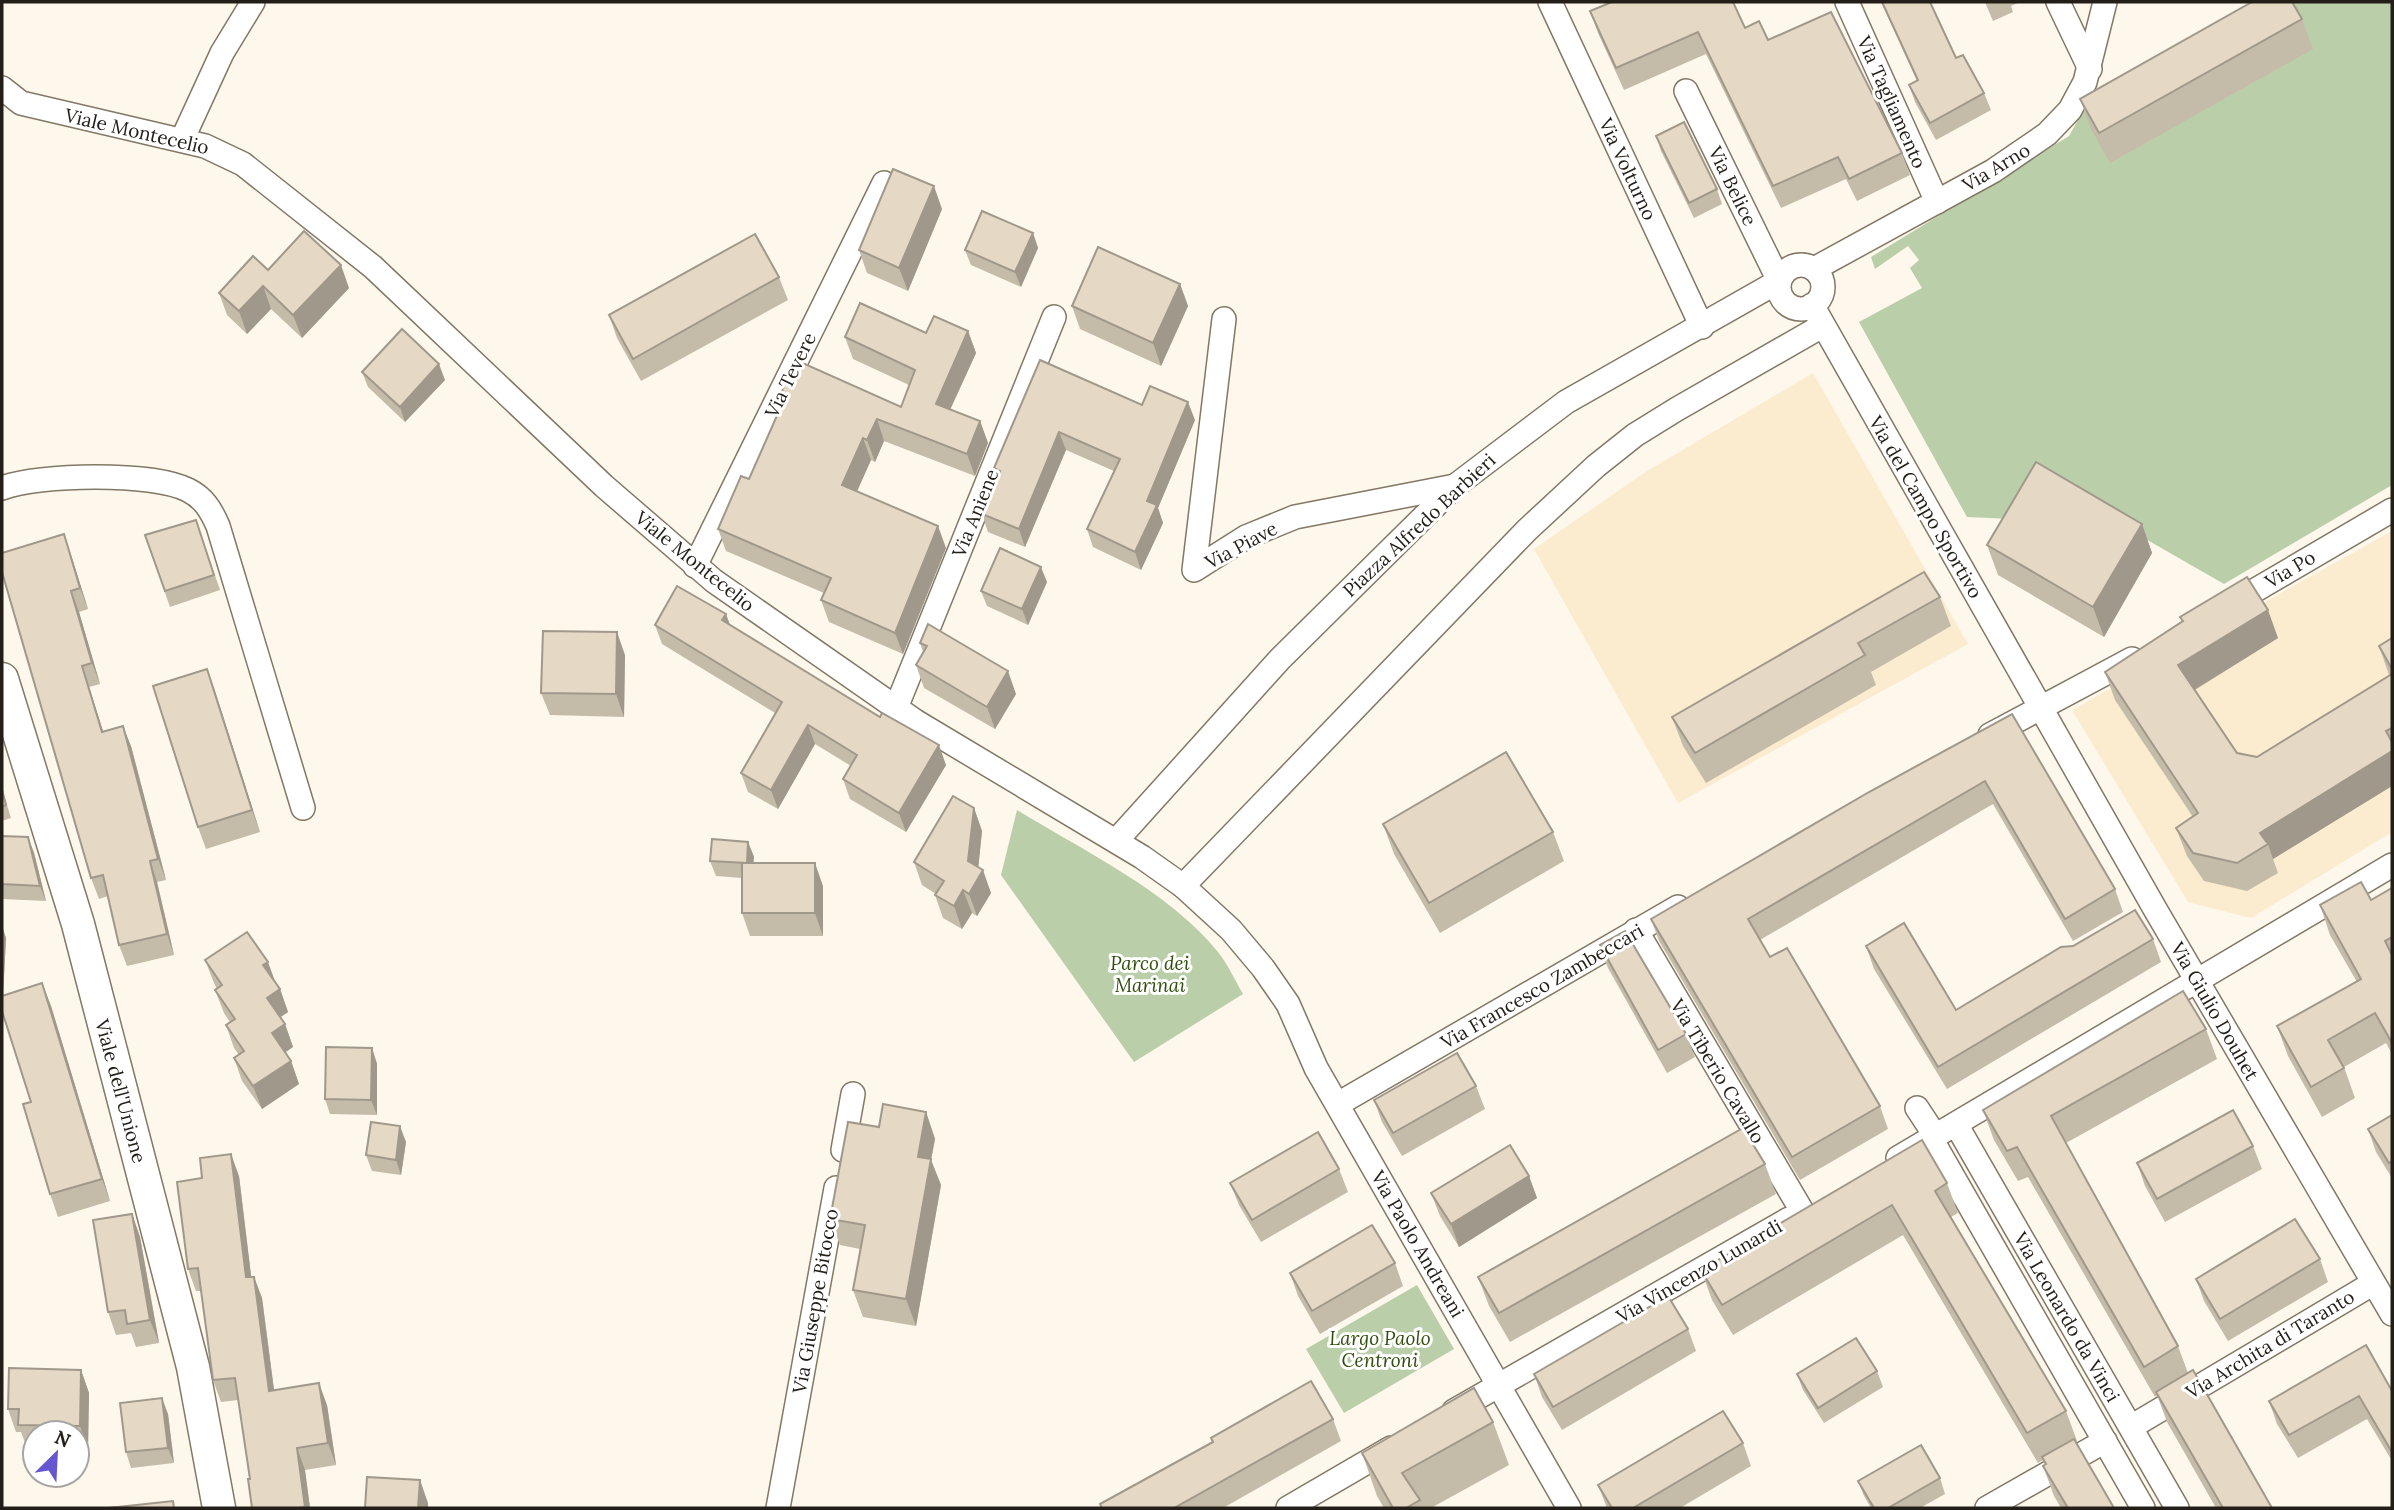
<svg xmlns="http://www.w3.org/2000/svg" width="2394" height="1510" font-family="Lora,serif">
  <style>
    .built { fill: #fbebcf }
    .green { fill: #bbceaa }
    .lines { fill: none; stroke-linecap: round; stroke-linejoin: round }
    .street-casing { stroke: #827865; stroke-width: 26 }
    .secondary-casing { stroke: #827865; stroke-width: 35 }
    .street { stroke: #fff; stroke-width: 23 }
    .secondary { stroke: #fff; stroke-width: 32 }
    .wall { fill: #c5bba9 }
    .shaded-wall { fill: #a0988a }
    .building { fill: #e5d9c5; stroke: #a0988a; stroke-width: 2 }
    .labels { text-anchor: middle; stroke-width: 6; stroke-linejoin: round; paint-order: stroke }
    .street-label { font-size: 19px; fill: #231e17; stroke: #fff }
    .park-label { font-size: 19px; font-style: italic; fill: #314e0d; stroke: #fff }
  </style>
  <rect width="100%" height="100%" fill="#fef7eb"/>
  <g class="built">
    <polygon points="1813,373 1968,644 1678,803 1534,549 1647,471"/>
    <polygon points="2392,531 2392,832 2251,918 2188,902 2072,710"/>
  </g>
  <g class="green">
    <polygon points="2270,2 2392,2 2392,485 2224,584 2041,479 2012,519 1967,517 1859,322 1922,288 1910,268 1919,260 1908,246 1875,269 1871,257 2069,136 2087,104"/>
    <path d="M1017,810C1082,850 1169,891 1218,952C1228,965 1235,980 1243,994L1134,1062L1001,875Z"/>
    <polygon points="1417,1285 1454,1349 1344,1413 1306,1349"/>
  </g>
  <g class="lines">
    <defs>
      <g id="street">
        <polyline points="1550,2 1702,327"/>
        <polyline points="1847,2 1937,202"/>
        <polyline points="2058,2 2090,69"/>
        <polyline points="2,88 21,103 205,146 243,164 373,267 604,486 714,581 915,721 1142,857 1183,886 1231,930 1263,968 1288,1004 1316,1068 1569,1508"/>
        <polyline points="182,140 222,53 253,2"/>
        <circle cx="1801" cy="287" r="22"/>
        <polyline points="1814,269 1993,171 2047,134 2070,110 2085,82 2105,2"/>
        <polyline points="1812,305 2155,909 2392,1314"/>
        <polyline points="1224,319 1194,570 1246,537 1295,517 1455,486"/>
        <path d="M2,488C39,474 152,472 188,490C204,498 211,510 218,526L303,808"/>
        <polyline points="695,566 884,183"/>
        <polyline points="2230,605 2392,510"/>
        <polyline points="896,708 1054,317"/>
        <polyline points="1990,735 2132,659"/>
        <polyline points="1116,841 1280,659 1455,486 1566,402 1779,281 1686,91"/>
        <polyline points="1183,886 1527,530 1596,466 1635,435 1677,409 1822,326"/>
        <polyline points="1636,930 1802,1211"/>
        <polyline points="1338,1104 1678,907"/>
        <polyline points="1917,1108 1936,1137"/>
        <polyline points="1957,1126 2177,1508"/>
        <polyline points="1932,1140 2143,1508"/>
        <polyline points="843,1150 853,1094"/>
        <polyline points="1898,1158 2392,865"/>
        <polyline points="1454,1411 1789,1219"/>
        <polyline points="2131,1427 2372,1284"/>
        <polyline points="778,1508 836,1188"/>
        <polyline points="1288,1508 1391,1448"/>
        <polyline points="1987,1508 2105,1441"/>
      </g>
      <polyline id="secondary" points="2,679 78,924 193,1367 219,1508"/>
    </defs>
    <use href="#street" class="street-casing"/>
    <use href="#secondary" class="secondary-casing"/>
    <use href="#street" class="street"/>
    <use href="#secondary" class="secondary"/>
  </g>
  <g class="wall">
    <polygon points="1881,2 1930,2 1956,58 1984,93 1991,110 1936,140 1915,102 1909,85 1917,81"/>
    <polygon points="1985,2 2020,2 2011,6 2013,12 1993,21"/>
    <polygon points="1590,11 1745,28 1768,40 1902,153 1910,175 1857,201 1846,179 1781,208 1706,54 1624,90 1598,33"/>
    <polygon points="2302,19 2313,49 2110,163 2091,129 2080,99"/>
    <polygon points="1656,136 1717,189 1722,204 1694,218 1661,151"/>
    <polygon points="942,209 908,291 867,273 859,250"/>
    <polygon points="1033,233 1038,248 1021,287 971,265 965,250"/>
    <polygon points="268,270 349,288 302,338 271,309 247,334 227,315 219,293"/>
    <polygon points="779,277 788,300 641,381 617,338 609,315"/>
    <polygon points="1180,284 1188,306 1161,366 1080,329 1072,306"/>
    <polygon points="968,331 976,353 950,410 980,421 988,443 975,476 884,441 875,462 871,460 857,491 946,548 903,654 829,622 821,600 824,593 726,551 718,529 749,479 781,407 778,400 901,407 909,385 853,359 845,337"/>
    <polygon points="1040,360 1142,405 1195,420 1158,508 1163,523 1141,570 1093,547 1087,529 1114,471 1066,450 1025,547 988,532 982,514 997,477 994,468"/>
    <polygon points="362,372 445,380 405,422 368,387"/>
    <polygon points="196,520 220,590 170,607 145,535"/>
    <polygon points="2142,524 2152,553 2104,637 1998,575 1987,545"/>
    <polygon points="71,555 88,609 79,612 100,684 89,687 103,732 131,746 166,880 157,882 174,955 127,966 119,945 108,896 99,899 91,878 2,572"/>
    <polygon points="1047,582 1028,625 987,606 981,591"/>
    <polygon points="1940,597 1951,626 1871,672 1876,685 1706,783 1683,746 1672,717"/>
    <polygon points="726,614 730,625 946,765 906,832 850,799 843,779 851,766 815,744 778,809 748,792 741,773 775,713 662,644 655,625"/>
    <polygon points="2180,617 2278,638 2195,690 2237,753 2257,757 2389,675 2379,646 2392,638 2392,786 2273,859 2278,873 2247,891 2204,881 2187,856 2176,828 2193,817 2115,700 2105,672 2182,621"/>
    <polygon points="920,643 1016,694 995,729 924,688 916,665 923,652"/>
    <polygon points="625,655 624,717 550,715 541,693"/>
    <polygon points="207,669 260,832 206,849 198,827"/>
    <polygon points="2012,714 2115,889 2123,912 2073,941 1993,804 1760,940 1770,957 1880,1106 1888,1129 1800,1180 1659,941 1651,919"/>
    <polygon points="2,789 11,818 2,821"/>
    <polygon points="974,808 982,831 978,867 991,893 977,916 972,913 962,929 943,918 935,895 936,894 922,885 914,862"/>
    <polygon points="1383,824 1553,832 1564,861 1440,933 1394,854"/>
    <polygon points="2,836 28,837 34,853 46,901 2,899"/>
    <polygon points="748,842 754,857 753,863 823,886 823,936 750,936 742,913 742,878 716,876 710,861"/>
    <polygon points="2392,888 2392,1054 2386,1043 2344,1067 2355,1098 2322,1117 2288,1056 2277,1026 2357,982 2330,935 2320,905 2371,900"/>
    <polygon points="2,926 6,938 3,996 42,983 51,1006 110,1201 58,1217 50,1194 31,1102 2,996"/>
    <polygon points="2153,939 2161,962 1947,1089 1874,969 1866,946 1956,1010"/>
    <polygon points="1600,945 1686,1034 1695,1057 1667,1073 1608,968"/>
    <polygon points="205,960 275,983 280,989 288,1012 280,1017 285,1024 293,1047 285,1052 291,1061 299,1084 262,1109 242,1081 234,1058 239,1055 234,1048 226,1025 230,1022 224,1013 215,990 217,989 214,983"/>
    <polygon points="2206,1029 2217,1059 2066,1143 2178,1346 2188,1373 2272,1508 2216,1508 2167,1422 2157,1395 2155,1397 2028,1177 2018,1181 1994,1140 1983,1110"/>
    <polygon points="372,1048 377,1064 377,1115 330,1114 325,1099"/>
    <polygon points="1476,1086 1485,1109 1402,1156 1382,1122 1374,1100"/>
    <polygon points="926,1112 935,1139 931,1160 941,1185 916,1326 863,1317 853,1290 860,1249 840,1245 830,1219 879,1127"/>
    <polygon points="2392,1115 2392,1178 2376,1152 2368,1129"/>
    <polygon points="406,1142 401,1175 372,1171 366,1155"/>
    <polygon points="2253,1146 2262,1169 2165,1222 2145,1186 2137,1163"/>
    <polygon points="1765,1164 1776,1194 1510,1342 1489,1306 1478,1277"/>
    <polygon points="1339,1169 1348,1192 1261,1242 1239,1205 1230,1183"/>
    <polygon points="239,1176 251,1277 254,1277 262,1298 274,1390 327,1405 336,1465 305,1470 310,1508 252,1508 250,1479 238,1400 221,1402 213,1380 201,1291 196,1291 188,1269"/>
    <polygon points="1529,1176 1537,1198 1459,1247 1440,1216 1431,1193"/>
    <polygon points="1947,1183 1958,1213 1951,1217 2066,1411 2077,1441 2076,1442 2114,1508 2061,1508 2054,1496 2043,1466 2045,1465 2043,1460 2038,1463 1903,1235 1733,1335 1712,1300 1701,1270"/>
    <polygon points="132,1214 140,1237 159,1343 136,1347 131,1333 116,1335 108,1312"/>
    <polygon points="2320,1259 2328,1282 2228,1341 2204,1301 2196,1279"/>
    <polygon points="1395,1263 1403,1286 1320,1334 1298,1296 1290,1273"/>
    <polygon points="1688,1329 1696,1351 1562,1430 1542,1397 1534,1374"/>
    <polygon points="81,1370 89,1393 88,1449 77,1449 77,1433 35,1433 35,1448 27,1448 21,1432 16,1432 8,1409"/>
    <polygon points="1877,1371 1883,1387 1824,1423 1803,1390 1797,1374"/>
    <polygon points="2392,1391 2392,1461 2367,1419 2298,1458 2277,1424 2269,1401"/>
    <polygon points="168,1414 174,1463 131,1468 126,1452"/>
    <polygon points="1333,1419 1341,1441 1223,1508 1101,1508 1100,1504 1213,1442 1211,1438"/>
    <polygon points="1493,1422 1509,1465 1431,1508 1384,1508 1377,1496 1362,1453"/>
    <polygon points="1743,1443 1751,1466 1680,1508 1607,1508 1598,1485"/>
    <polygon points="1940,1478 1945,1494 1920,1508 1871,1508 1864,1496 1858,1481"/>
  </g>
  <g class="shaded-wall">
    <polygon points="934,186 942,209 908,291 899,268"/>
    <polygon points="1033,233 1038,248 1021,287 1015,272"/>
    <polygon points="341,265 349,288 302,338 293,315"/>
    <polygon points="1180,284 1188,306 1161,366 1153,343"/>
    <polygon points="263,286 271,309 247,334 239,311"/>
    <polygon points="968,331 976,353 943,425 936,404"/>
    <polygon points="439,364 445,380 405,422 400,407"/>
    <polygon points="1188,402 1195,420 1158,508 1163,523 1141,570 1135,552 1147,501"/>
    <polygon points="877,419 884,441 875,462 867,440"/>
    <polygon points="980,421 988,443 975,476 967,454"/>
    <polygon points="1059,432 1066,450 1025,547 1019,529"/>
    <polygon points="863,438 871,460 850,507 842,485"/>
    <polygon points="2142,524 2152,553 2104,637 2093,607"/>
    <polygon points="938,526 946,548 903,654 895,633"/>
    <polygon points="64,534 71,555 88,609 80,588"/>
    <polygon points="1041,567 1047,582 1028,625 1022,609"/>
    <polygon points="71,591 79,612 100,684 92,663"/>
    <polygon points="2268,610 2278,638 2189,693 2178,665"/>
    <polygon points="726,614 733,634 722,620"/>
    <polygon points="617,632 625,655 624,717 616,694"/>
    <polygon points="82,666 89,687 110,753 102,732"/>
    <polygon points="207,669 215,691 260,832 252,810"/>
    <polygon points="1008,671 1016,694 995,729 987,707"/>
    <polygon points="808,725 815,744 778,809 771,790"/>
    <polygon points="123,726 131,746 166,880 158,859"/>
    <polygon points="939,745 946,765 906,832 899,813"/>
    <polygon points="2392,751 2392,786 2273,859 2268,844 2260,833"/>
    <polygon points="974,808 982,831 977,881 983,870 991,893 977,916 969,894 968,861"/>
    <polygon points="28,837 34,853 46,901 40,886"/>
    <polygon points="748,842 754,857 752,879 747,864"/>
    <polygon points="150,861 157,882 174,955 167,934"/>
    <polygon points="815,863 823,886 823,936 815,913"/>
    <polygon points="963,890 972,913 962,929 954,906"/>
    <polygon points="2,926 6,938 3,996 2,992"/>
    <polygon points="268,962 276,984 263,965"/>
    <polygon points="42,983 51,1006 110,1201 102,1179"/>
    <polygon points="280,989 288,1012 275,1021 267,998"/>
    <polygon points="285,1024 293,1047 280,1056 272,1033"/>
    <polygon points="372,1048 377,1064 377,1115 371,1100"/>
    <polygon points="291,1061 299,1084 262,1109 253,1086"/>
    <polygon points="926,1112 935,1139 931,1160 941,1185 916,1326 906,1299 918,1157"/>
    <polygon points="400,1126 406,1142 401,1175 396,1160"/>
    <polygon points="231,1154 239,1176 254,1299 246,1277"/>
    <polygon points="1529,1176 1537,1198 1459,1247 1451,1224"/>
    <polygon points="132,1214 140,1237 159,1343 150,1320"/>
    <polygon points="254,1277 262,1298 277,1413 269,1391"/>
    <polygon points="81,1370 89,1393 88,1449 80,1426"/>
    <polygon points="319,1383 327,1405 336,1465 328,1443"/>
    <polygon points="162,1398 168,1414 174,1463 168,1448"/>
    <polygon points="297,1448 305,1470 310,1508 305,1508 305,1507"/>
    <polygon points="420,1480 428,1503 428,1508 418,1508"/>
  </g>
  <g class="building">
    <polygon points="1612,2 1733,2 1745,28 1759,21 1768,40 1831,12 1902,153 1849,179 1838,157 1773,186 1698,32 1616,68 1590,11"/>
    <polygon points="1882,2 1930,2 1956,58 1963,55 1984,93 1930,123 1909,85 1918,80"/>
    <polygon points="2252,2 2292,2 2302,19 2099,133 2080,99"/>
    <polygon points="1684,122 1717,189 1689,203 1656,136"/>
    <polygon points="893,169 934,186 899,268 859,250"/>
    <polygon points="982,211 1033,233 1015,272 965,250"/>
    <polygon points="304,231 341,265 293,315 263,286 239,311 219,293 253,256 268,270"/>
    <polygon points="755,234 779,277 633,359 609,315"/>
    <polygon points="1098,247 1180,284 1153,343 1072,306"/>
    <polygon points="860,303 926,333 934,316 968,331 936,404 980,421 967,454 877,419 867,440 863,438 842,485 938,526 895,633 821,600 831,578 718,529 741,476 749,479 783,402 778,400 796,360 901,407 915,370 845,337"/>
    <polygon points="402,329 439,364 400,407 362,372"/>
    <polygon points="1040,360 1142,405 1150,386 1188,402 1147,501 1157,505 1135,552 1087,529 1120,459 1059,432 1019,529 982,514 1000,471 994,468"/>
    <polygon points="2036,462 2142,524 2093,607 1987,545"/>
    <polygon points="196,520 214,575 165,591 145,535"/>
    <polygon points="64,534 80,588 71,591 92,663 82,666 102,732 123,726 158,859 150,861 167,934 119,945 103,875 91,878 2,572 2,553"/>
    <polygon points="1000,548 1041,567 1022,609 981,591"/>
    <polygon points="1924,572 1940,597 1858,643 1865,655 1695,753 1672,717"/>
    <polygon points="2247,577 2268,610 2178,665 2237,753 2257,757 2392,674 2392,728 2386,731 2392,742 2392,751 2260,833 2268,844 2237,863 2193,853 2176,828 2198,813 2105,672 2183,621 2180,617"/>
    <polygon points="677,586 726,614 722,620 880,717 882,713 939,745 899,813 843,779 857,755 808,725 771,790 741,773 782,702 655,625"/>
    <polygon points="928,624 1008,671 987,707 916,665 927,646 920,643"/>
    <polygon points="543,631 617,632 616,694 541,693"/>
    <polygon points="2392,638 2392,669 2379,646"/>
    <polygon points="207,669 252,810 198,827 153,686"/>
    <polygon points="2012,714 2115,889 2065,919 1985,781 1748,919 1770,957 1787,948 1880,1106 1792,1157 1651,919 1869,792"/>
    <polygon points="1506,752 1553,832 1429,903 1383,824"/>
    <polygon points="2,790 6,805 2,807"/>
    <polygon points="953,796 974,808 968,861 983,870 969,894 963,890 954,906 935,895 944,881 914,862"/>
    <polygon points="2,836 28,837 40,886 2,884"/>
    <polygon points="712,839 748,842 747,863 710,861"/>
    <rect x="742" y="863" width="73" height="50"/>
    <polygon points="2361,882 2371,900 2392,888 2392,937 2385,941 2392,955 2392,1043 2375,1013 2328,1040 2344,1068 2311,1087 2277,1026 2361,979 2320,905"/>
    <polygon points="2135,910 2153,939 1938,1067 1866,946 1904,923 1956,1010 2061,947 2073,946"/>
    <polygon points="1625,931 1686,1034 1658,1050 1600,945"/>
    <polygon points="247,932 268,962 263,965 280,989 267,998 285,1024 272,1033 291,1061 253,1086 234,1058 244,1051 226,1025 235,1019 215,990 222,985 205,960"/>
    <polygon points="42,983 102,1179 50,1194 23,1104 31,1102 2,1011 2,996"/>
    <polygon points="2183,991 2206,1029 2051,1116 2178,1346 2144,1367 2017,1147 2007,1151 1983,1110"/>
    <polygon points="326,1047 372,1048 371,1100 325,1099"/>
    <polygon points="1457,1053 1476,1086 1393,1133 1374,1100"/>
    <polygon points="883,1104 926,1112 918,1157 931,1159 906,1299 853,1290 865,1225 830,1219 848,1122 879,1127"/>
    <polygon points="2233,1110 2253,1146 2157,1199 2137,1163"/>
    <polygon points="2392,1115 2392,1161 2389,1163 2368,1129"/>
    <polygon points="371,1122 400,1126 396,1160 366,1155"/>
    <polygon points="1743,1128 1765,1164 1499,1313 1478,1277"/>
    <polygon points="1318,1132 1339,1169 1252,1220 1230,1183"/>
    <polygon points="1922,1140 1947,1183 1935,1191 2066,1411 2027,1433 1892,1205 1722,1305 1701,1270"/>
    <polygon points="1510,1145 1529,1176 1451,1224 1431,1193"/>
    <polygon points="231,1154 246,1277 254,1277 269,1391 319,1383 328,1443 297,1448 305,1507 297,1508 252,1508 248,1479 250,1479 235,1378 213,1380 198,1268 188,1269 177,1182 202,1178 200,1158"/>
    <polygon points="132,1214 150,1320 127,1324 125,1310 108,1312 93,1220"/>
    <polygon points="2295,1219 2320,1259 2220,1319 2196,1279"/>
    <polygon points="1372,1225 1395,1263 1312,1311 1290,1273"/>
    <polygon points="1668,1296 1688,1329 1553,1407 1534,1374"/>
    <polygon points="1856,1338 1877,1371 1818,1408 1797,1374"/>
    <polygon points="2366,1345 2392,1391 2392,1452 2359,1396 2289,1435 2269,1401"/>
    <polygon points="9,1368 81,1370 80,1426 18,1425 19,1409 8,1409"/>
    <polygon points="2193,1370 2272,1508 2223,1508 2156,1392"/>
    <polygon points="1311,1381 1333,1419 1174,1508 1102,1508 1100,1504 1213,1442 1211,1438"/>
    <polygon points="1474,1388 1493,1422 1402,1473 1420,1500 1406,1508 1393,1508 1362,1453"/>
    <polygon points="162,1398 168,1448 126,1452 120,1403"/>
    <polygon points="1723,1411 1743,1443 1633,1508 1612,1508 1598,1485"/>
    <polygon points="2074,1439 2114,1508 2068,1508 2043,1466 2046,1464 2042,1457"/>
    <polygon points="1921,1445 1940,1478 1888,1508 1874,1508 1858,1481"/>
    <polygon points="367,1477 420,1480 418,1508 365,1508"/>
    <polygon points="173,1501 174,1508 108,1508"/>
  </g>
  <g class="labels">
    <g class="street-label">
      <text transform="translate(1892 102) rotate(66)" y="7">Via Tagliamento</text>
      <text transform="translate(137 131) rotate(13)" y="7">Viale Montecelio</text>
      <text transform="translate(1996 167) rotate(-31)" y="7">Via Arno</text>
      <text transform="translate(1628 169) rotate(65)" y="7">Via Volturno</text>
      <text transform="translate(1733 186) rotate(64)" y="7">Via Belice</text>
      <text transform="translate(790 375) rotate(-64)" y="7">Via Tevere</text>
      <text transform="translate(1926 507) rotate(60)" y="7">Via del Campo Sportivo</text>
      <text transform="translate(975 513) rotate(-68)" y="7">Via Aniene</text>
      <text transform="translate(1419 525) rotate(-43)" y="7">Piazza Alfredo Barbieri</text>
      <text transform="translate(1241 545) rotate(-28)" y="7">Via Piave</text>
      <text transform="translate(695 561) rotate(39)" y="7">Viale Montecelio</text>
      <text transform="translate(2290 569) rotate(-31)" y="7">Via Po</text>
      <text transform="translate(1542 986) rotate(-30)" y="7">Via Francesco Zambeccari</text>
      <text transform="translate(2215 1011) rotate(60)" y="7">Via Giulio Douhet</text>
      <text transform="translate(1718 1071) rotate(59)" y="7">Via Tiberio Cavallo</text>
      <text transform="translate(121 1091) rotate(75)" y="7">Viale dell'Unione</text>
      <text transform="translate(1418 1244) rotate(60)" y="7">Via Paolo Andreani</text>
      <text transform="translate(1699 1271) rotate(-30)" y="7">Via Vincenzo Lunardi</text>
      <text transform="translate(815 1301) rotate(-80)" y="7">Via Giuseppe Bitocco</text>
      <text transform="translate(2067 1317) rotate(60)" y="7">Via Leonardo da Vinci</text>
      <text transform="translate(2270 1344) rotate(-31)" y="7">Via Archita di Taranto</text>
    </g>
    <g class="park-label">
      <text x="1150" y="970">Parco dei<tspan x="1150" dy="22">Marinai</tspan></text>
      <text x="1380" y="1345">Largo Paolo<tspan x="1380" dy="22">Centroni</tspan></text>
    </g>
  </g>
  <rect width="2394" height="1510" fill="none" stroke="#231e17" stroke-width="7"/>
  <g transform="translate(56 1454) rotate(24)"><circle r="33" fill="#ffffff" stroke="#a7a5a2" stroke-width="2"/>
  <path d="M0-5L12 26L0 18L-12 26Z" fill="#6656d0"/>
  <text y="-10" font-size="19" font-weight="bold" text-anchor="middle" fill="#231e17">N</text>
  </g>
</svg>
